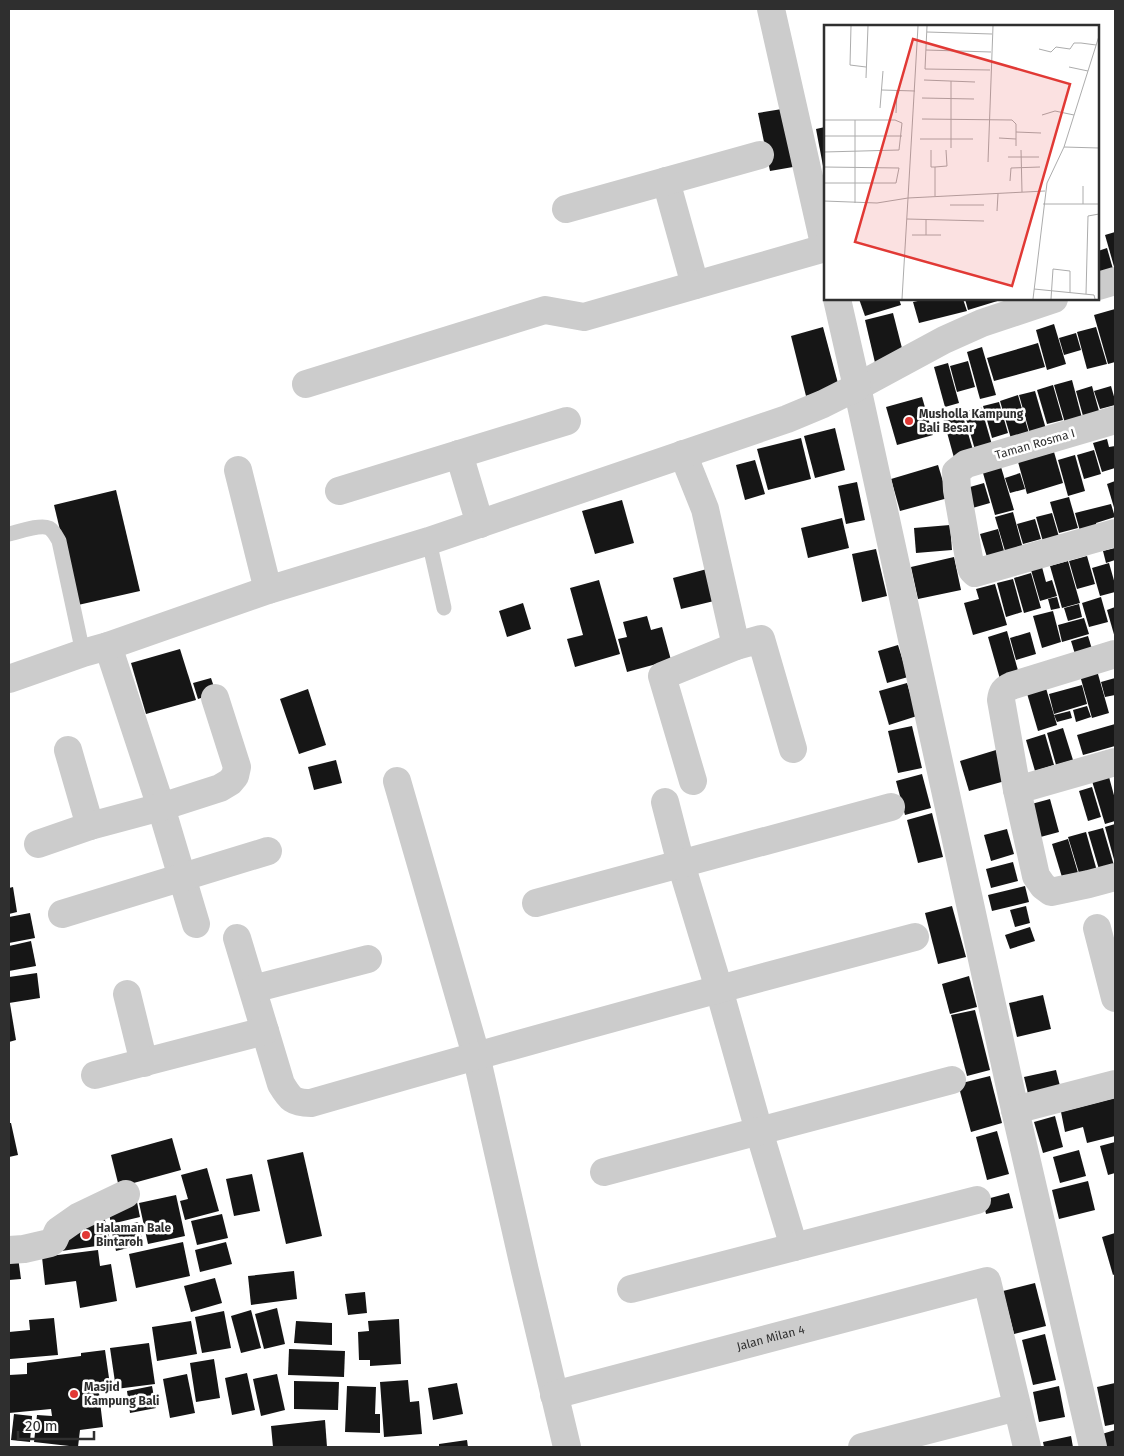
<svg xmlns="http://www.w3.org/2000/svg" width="1124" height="1456" font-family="'Fira Sans',sans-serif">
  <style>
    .building { fill: #161616 }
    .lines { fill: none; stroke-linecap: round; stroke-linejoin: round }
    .service { stroke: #ccc; stroke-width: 15 }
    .minor { stroke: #ccc; stroke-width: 28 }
    .poi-dot { fill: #e13935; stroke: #fff; stroke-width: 2 }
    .labels { text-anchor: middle; stroke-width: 5; stroke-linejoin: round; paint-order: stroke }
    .poi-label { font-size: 12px; font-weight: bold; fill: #2f2f2f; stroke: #fff; text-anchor: start }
    .street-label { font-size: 12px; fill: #2f2f2f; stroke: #fff }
    .inset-road { fill: none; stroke: #acacac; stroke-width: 1 }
    .view { fill: #e13935; fill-opacity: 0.15; stroke: #e13935; stroke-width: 2.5 }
    .inset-edge { fill: none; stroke: #2f2f2f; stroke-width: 2.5 }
  </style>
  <rect width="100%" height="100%" fill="#fff"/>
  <g class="building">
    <polygon points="782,109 793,167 770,171 758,113"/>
    <polygon points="825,127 825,165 823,166 816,129"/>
    <polygon points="1115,232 1115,270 1105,235"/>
    <polygon points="1107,248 1113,269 1098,273 1098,251"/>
    <polygon points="859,299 899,299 901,305 865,316"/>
    <polygon points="927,299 963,299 967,311 919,323 913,302"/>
    <polygon points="965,299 1004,299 968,310"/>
    <polygon points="1115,309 1115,362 1108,364 1094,315"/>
    <polygon points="893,313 905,360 876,367 865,320"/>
    <polygon points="1054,324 1066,364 1047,370 1036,330"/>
    <polygon points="823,327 839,387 806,396 791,336"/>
    <polygon points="1096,327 1107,364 1087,369 1077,332"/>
    <polygon points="1076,333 1081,350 1064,355 1059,338"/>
    <polygon points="1038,343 1045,367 994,381 987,358"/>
    <polygon points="982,347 996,395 980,399 967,352"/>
    <polygon points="968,361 975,387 957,392 950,366"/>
    <polygon points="948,363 959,403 945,407 934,367"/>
    <polygon points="1072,380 1082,418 1065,423 1054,385"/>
    <polygon points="1053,385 1063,420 1047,424 1037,390"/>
    <polygon points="1092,386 1099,411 1083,416 1076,391"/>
    <polygon points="1111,386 1115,400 1115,405 1100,409 1094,391"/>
    <polygon points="1035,391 1046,429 1030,434 1019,395"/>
    <polygon points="1018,395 1030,437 1012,442 1000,401"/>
    <polygon points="922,397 933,435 897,445 886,407"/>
    <polygon points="999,402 1008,433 992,438 983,406"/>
    <polygon points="981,407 995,455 978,460 964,412"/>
    <polygon points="962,413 976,460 956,465 943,418"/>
    <polygon points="835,428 845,470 815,478 804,436"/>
    <polygon points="801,438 811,479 768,490 757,449"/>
    <polygon points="1107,439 1109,447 1115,446 1115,468 1102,472 1093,443"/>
    <polygon points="1094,450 1101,474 1084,479 1077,455"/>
    <polygon points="1054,452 1063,483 1027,494 1018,462"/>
    <polygon points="1075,455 1085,491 1068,496 1058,460"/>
    <polygon points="755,460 765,494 745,500 736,465"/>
    <polygon points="938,465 948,498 900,511 891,479"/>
    <polygon points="1001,467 1014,510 995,515 983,473"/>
    <polygon points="1020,473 1025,489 1010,493 1005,478"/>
    <polygon points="1115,481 1115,511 1107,484"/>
    <polygon points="857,482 865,520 846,524 838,486"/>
    <polygon points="984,483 990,503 969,509 963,489"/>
    <polygon points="116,490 140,591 78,605 54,505"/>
    <polygon points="1069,497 1078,528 1059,533 1050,502"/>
    <polygon points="622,500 634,543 595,554 582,511"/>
    <polygon points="1111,504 1115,517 1096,523 1100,537 1083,542 1075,513"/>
    <polygon points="1013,512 1025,556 1008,561 995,517"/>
    <polygon points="1052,513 1062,547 1046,552 1036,517"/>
    <polygon points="842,518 849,548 808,558 801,528"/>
    <polygon points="1035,519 1041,539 1023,544 1017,524"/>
    <polygon points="950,525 952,550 916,553 914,528"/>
    <polygon points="998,529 1007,562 990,567 980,534"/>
    <polygon points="1115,548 1115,560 1106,563 1103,551"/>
    <polygon points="876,549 887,596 862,602 852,554"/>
    <polygon points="1087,556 1095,584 1077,589 1069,561"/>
    <polygon points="954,557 961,590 918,599 911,567"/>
    <polygon points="1068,561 1080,603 1062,608 1050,566"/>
    <polygon points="1109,563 1115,584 1115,592 1100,596 1092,568"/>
    <polygon points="1042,567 1046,582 1052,580 1057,596 1040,601 1031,570"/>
    <polygon points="707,569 714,601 681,609 673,578"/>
    <polygon points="1031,573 1041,608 1024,613 1014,578"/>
    <polygon points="1013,579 1022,612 1006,617 997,583"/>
    <polygon points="599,580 620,654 575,667 567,639 583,635 570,588"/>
    <polygon points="995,584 1007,625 973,635 964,603 979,599 976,589"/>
    <polygon points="1057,597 1060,608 1051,610 1048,599"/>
    <polygon points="1101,597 1108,622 1089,627 1082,603"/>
    <polygon points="523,603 531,629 507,637 499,611"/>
    <polygon points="1079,604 1082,617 1068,621 1064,608"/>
    <polygon points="1115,607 1115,638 1107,610"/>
    <polygon points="1053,611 1061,642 1042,648 1033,616"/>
    <polygon points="647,616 651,630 662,627 671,660 627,672 618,639 627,637 623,622"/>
    <polygon points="1084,618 1089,634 1062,642 1058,625"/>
    <polygon points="1007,631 1019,674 1000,679 988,637"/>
    <polygon points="1030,632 1036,654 1016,660 1010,638"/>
    <polygon points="1088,636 1092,649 1075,654 1071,641"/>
    <polygon points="898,645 908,677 887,683 878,651"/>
    <polygon points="180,649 196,700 146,714 131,663"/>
    <polygon points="1096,667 1109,713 1092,718 1079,672"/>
    <polygon points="211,678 216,693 198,699 193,683"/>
    <polygon points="1115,678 1115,695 1105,697 1101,682"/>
    <polygon points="907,683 917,716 889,725 879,691"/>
    <polygon points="1045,685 1057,725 1038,731 1026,690"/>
    <polygon points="1082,685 1087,704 1054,714 1049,694"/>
    <polygon points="308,689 326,745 299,754 280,699"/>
    <polygon points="1087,706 1091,717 1076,722 1073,710"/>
    <polygon points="1070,711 1072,718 1057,722 1054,715"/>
    <polygon points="1115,724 1115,746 1083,755 1077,735"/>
    <polygon points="912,726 922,768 898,773 888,731"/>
    <polygon points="1063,728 1073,760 1056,765 1047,733"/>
    <polygon points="1045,734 1054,765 1035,771 1026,740"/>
    <polygon points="996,750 1005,781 969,791 960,761"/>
    <polygon points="336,760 342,783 314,790 308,767"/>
    <polygon points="922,774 931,808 905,815 896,781"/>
    <polygon points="1109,777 1115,799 1115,821 1105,824 1092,781"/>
    <polygon points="1092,787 1101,817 1088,821 1079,791"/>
    <polygon points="1050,799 1059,832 1033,839 1024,806"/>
    <polygon points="932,813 943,857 918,863 907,820"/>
    <polygon points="1115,824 1115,863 1105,827"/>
    <polygon points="1103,828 1115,869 1101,876 1088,832"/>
    <polygon points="1007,829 1014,854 991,861 984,835"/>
    <polygon points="1086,832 1099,878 1082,883 1068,837"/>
    <polygon points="1068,839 1081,883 1065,887 1052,844"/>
    <polygon points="1013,862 1018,881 991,888 986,869"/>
    <polygon points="1025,886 1029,902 992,911 988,895"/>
    <polygon points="13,887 17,912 9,914 9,888"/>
    <polygon points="952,906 966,957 938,964 925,913"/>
    <polygon points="1026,906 1030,923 1015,927 1010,910"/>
    <polygon points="30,913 35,938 9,943 9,917"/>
    <polygon points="1030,927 1035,941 1010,949 1005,935"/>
    <polygon points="31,941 36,966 9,971 9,946"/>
    <polygon points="37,973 40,998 9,1003 9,977"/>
    <polygon points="969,976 977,1007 950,1014 942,984"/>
    <polygon points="1043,995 1051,1029 1017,1037 1009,1003"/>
    <polygon points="9,1004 10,1004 16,1040 9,1042"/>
    <polygon points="975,1010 990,1070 967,1076 951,1015"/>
    <polygon points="1056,1070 1061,1090 1029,1098 1024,1077"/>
    <polygon points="990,1076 1002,1123 971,1132 958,1084"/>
    <polygon points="1115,1098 1115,1136 1087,1143 1083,1127 1065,1132 1061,1112"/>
    <polygon points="1055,1116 1063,1147 1043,1153 1034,1122"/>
    <polygon points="9,1123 11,1123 18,1155 9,1157"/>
    <polygon points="997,1131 1009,1174 987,1180 976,1137"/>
    <polygon points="172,1138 181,1170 119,1187 111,1155"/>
    <polygon points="1115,1142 1115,1173 1108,1175 1100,1146"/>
    <polygon points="1079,1150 1086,1176 1060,1183 1053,1157"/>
    <polygon points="303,1152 322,1236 286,1244 267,1160"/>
    <polygon points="207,1168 219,1211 185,1220 180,1201 188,1199 181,1175"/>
    <polygon points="252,1174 260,1211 234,1216 226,1179"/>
    <polygon points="1088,1181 1095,1210 1059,1219 1052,1190"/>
    <polygon points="1009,1193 1013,1208 986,1214 983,1200"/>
    <polygon points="176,1195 185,1236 148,1244 139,1203"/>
    <polygon points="137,1202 140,1217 111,1224 108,1208"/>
    <polygon points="103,1212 111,1244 47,1253"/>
    <polygon points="222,1214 228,1238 197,1245 191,1221"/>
    <polygon points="138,1222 143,1244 116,1251 111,1228"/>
    <polygon points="1115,1233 1115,1274 1113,1275 1102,1237"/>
    <polygon points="183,1242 190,1276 136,1288 129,1254"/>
    <polygon points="226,1242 232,1264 200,1272 195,1250"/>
    <polygon points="17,1250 21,1279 9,1280 9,1251"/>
    <polygon points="98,1250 100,1266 111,1264 117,1301 80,1308 76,1281 45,1285 42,1257"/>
    <polygon points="294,1271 297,1299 251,1305 248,1276"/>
    <polygon points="215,1278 222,1303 191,1312 184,1286"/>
    <polygon points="1035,1283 1046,1326 1014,1334 1003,1291"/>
    <polygon points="365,1292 367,1313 348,1315 345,1294"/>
    <polygon points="277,1308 285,1344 264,1349 255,1314"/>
    <polygon points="251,1310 261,1348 241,1353 231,1316"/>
    <polygon points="224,1311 231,1348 202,1353 195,1317"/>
    <polygon points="54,1318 58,1355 10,1359 9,1332 30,1330 29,1320"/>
    <polygon points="399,1319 401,1364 370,1366 370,1360 359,1360 358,1332 369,1331 368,1321"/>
    <polygon points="191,1321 197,1354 157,1361 152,1327"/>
    <polygon points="296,1321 332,1323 332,1345 294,1343"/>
    <polygon points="1045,1334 1056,1380 1033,1385 1022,1340"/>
    <polygon points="149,1343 155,1384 116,1389 110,1348"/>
    <polygon points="289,1349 345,1351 344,1377 288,1375"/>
    <polygon points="105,1350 111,1392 99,1393 103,1427 80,1430 78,1447 34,1442 37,1415 52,1416 51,1409 9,1413 9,1375 27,1374 27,1363 81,1356 81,1353"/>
    <polygon points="214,1359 220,1398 196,1402 190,1363"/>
    <polygon points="247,1373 255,1410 232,1415 225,1378"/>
    <polygon points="187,1374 195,1413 170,1418 163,1379"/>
    <polygon points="277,1374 285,1410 261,1416 253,1379"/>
    <polygon points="408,1380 410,1402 419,1401 422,1434 384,1437 380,1382"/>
    <polygon points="294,1381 339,1382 338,1410 294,1409"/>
    <polygon points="457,1383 463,1414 433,1420 428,1388"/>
    <polygon points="1115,1383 1115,1424 1105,1426 1097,1387"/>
    <polygon points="152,1386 156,1408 130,1413 127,1391"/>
    <polygon points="347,1386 376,1387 375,1414 380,1414 380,1433 345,1432"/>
    <polygon points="1059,1386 1065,1417 1039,1422 1033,1392"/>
    <polygon points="14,1414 32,1416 30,1442 11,1440"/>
    <polygon points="325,1420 327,1447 273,1447 271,1426"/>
    <polygon points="1115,1430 1115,1447 1105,1447 1102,1434"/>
    <polygon points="1071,1436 1073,1447 1044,1447 1043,1442"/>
    <polygon points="467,1440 468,1447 439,1447 439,1444"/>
  </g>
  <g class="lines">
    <g class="service">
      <path d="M9,534C18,532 40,524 49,528C54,531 56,536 59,541L83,653"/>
      <polyline points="429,541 444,608"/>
    </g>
    <g class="minor">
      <polyline points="771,9 825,248"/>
      <polyline points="666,181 695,285"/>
      <polyline points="566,209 760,155"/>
      <polyline points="1098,286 1115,281"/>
      <polyline points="1054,299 982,323 944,340 857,387 1015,1110 1093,1447"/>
      <polyline points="306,384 545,310 584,317 825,248"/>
      <polyline points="1115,420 966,464 956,472 957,490 970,564 972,570 975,573 1115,533"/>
      <polyline points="459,454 480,524"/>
      <polyline points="683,454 705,509 736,646"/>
      <polyline points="238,470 268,590"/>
      <polyline points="339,491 567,421"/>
      <polyline points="108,646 161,807 196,924"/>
      <path d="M1115,654L1011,686C1004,689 1002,692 1001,700L1017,790L1036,876L1043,886L1051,892L1089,884L1115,877"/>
      <polyline points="9,679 83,653 108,646 268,590 429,541 787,419 823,404 857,387 837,299"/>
      <polyline points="68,750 90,826"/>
      <polyline points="397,781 476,1055 525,1271 567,1447"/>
      <polyline points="693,781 662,676 736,646 761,639 793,749"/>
      <polyline points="1017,790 1115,762"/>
      <polyline points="665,802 681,864 719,989 759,1131 794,1247"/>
      <polyline points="38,844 90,826 161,807 220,788 230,782 235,776 237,767 215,698"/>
      <polyline points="536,903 891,807"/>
      <polyline points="62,914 268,851"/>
      <polyline points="1097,928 1115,998"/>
      <path d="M237,938L281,1084C290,1099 293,1103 311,1103C512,1045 713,990 915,937"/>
      <polyline points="253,989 368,959"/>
      <polyline points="127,994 144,1063"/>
      <polyline points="95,1075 265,1031"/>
      <polyline points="1015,1110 1115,1084"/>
      <polyline points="604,1172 952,1080"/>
      <polyline points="9,1250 24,1249 50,1243 54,1240 58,1231 78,1217 126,1194"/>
      <polyline points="631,1289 977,1200"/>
      <path id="s1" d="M554,1395L987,1281L1027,1447"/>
      <polyline points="862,1447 1017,1407"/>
    </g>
  </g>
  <g class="poi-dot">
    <circle cx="909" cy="421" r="5"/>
    <circle cx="86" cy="1235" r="5"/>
    <circle cx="74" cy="1394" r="5"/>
  </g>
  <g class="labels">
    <g class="poi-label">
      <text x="919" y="418">Musholla Kampung<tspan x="919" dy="14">Bali Besar</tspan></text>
      <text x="96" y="1232">Halaman Bale<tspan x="96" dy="14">Bintaroh</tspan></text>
      <text x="84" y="1391">Masjid<tspan x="84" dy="14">Kampung Bali</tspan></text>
    </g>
    <g class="street-label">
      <text transform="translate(1035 444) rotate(-16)" y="4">Taman Rosma I</text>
      <text dy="4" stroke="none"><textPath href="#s1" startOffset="224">Jalan Milan 4</textPath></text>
    </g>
  </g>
  <g transform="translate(824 25)">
    <rect width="275" height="275" fill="#fff"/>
    <path class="inset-road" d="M27,1L26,40L42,42M103,1L101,44L166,45M103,7L168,9M215,24L227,27L232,22L246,24L250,18H257L272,20M102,25L167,27M245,42L264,46M42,53L44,1M100,55L151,57M127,56V123M58,65L91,66M98,73L150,74M56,83L59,46M72,88L73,66M218,90L231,86L250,90M98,94L188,95L192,99V121M0,95H71L78,98L75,125L0,127M31,95V178M192,107L217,108M0,111H78M175,113L192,114M96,114H149M240,122L275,123M107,125V142H111L123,141L122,125M197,125L198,167M184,132H215M164,137L169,1M0,142L75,143L72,158H0M186,156L187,143L216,142M259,161V179M111,171V142M0,176L53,178L84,173L94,1M219,179H275M126,180H160M173,186L174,169M83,194L160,196M88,210H117M102,210V194M210,264L270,270L271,274M262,269L264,191L275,189M78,274L84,173L221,166M209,274L223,158L240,122L275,11M227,274L229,244L246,246V268"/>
    <path class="view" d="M89,14L246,59L188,261L31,217Z"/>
    <rect width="275" height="275" class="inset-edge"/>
  </g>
  <rect width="1124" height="1456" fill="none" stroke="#2f2f2f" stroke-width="20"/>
  <path d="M18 1431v8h76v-8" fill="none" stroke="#2f2f2f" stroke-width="2.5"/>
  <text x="25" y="1431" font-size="15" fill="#2f2f2f" stroke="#ffffff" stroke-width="4" paint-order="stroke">20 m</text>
</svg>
